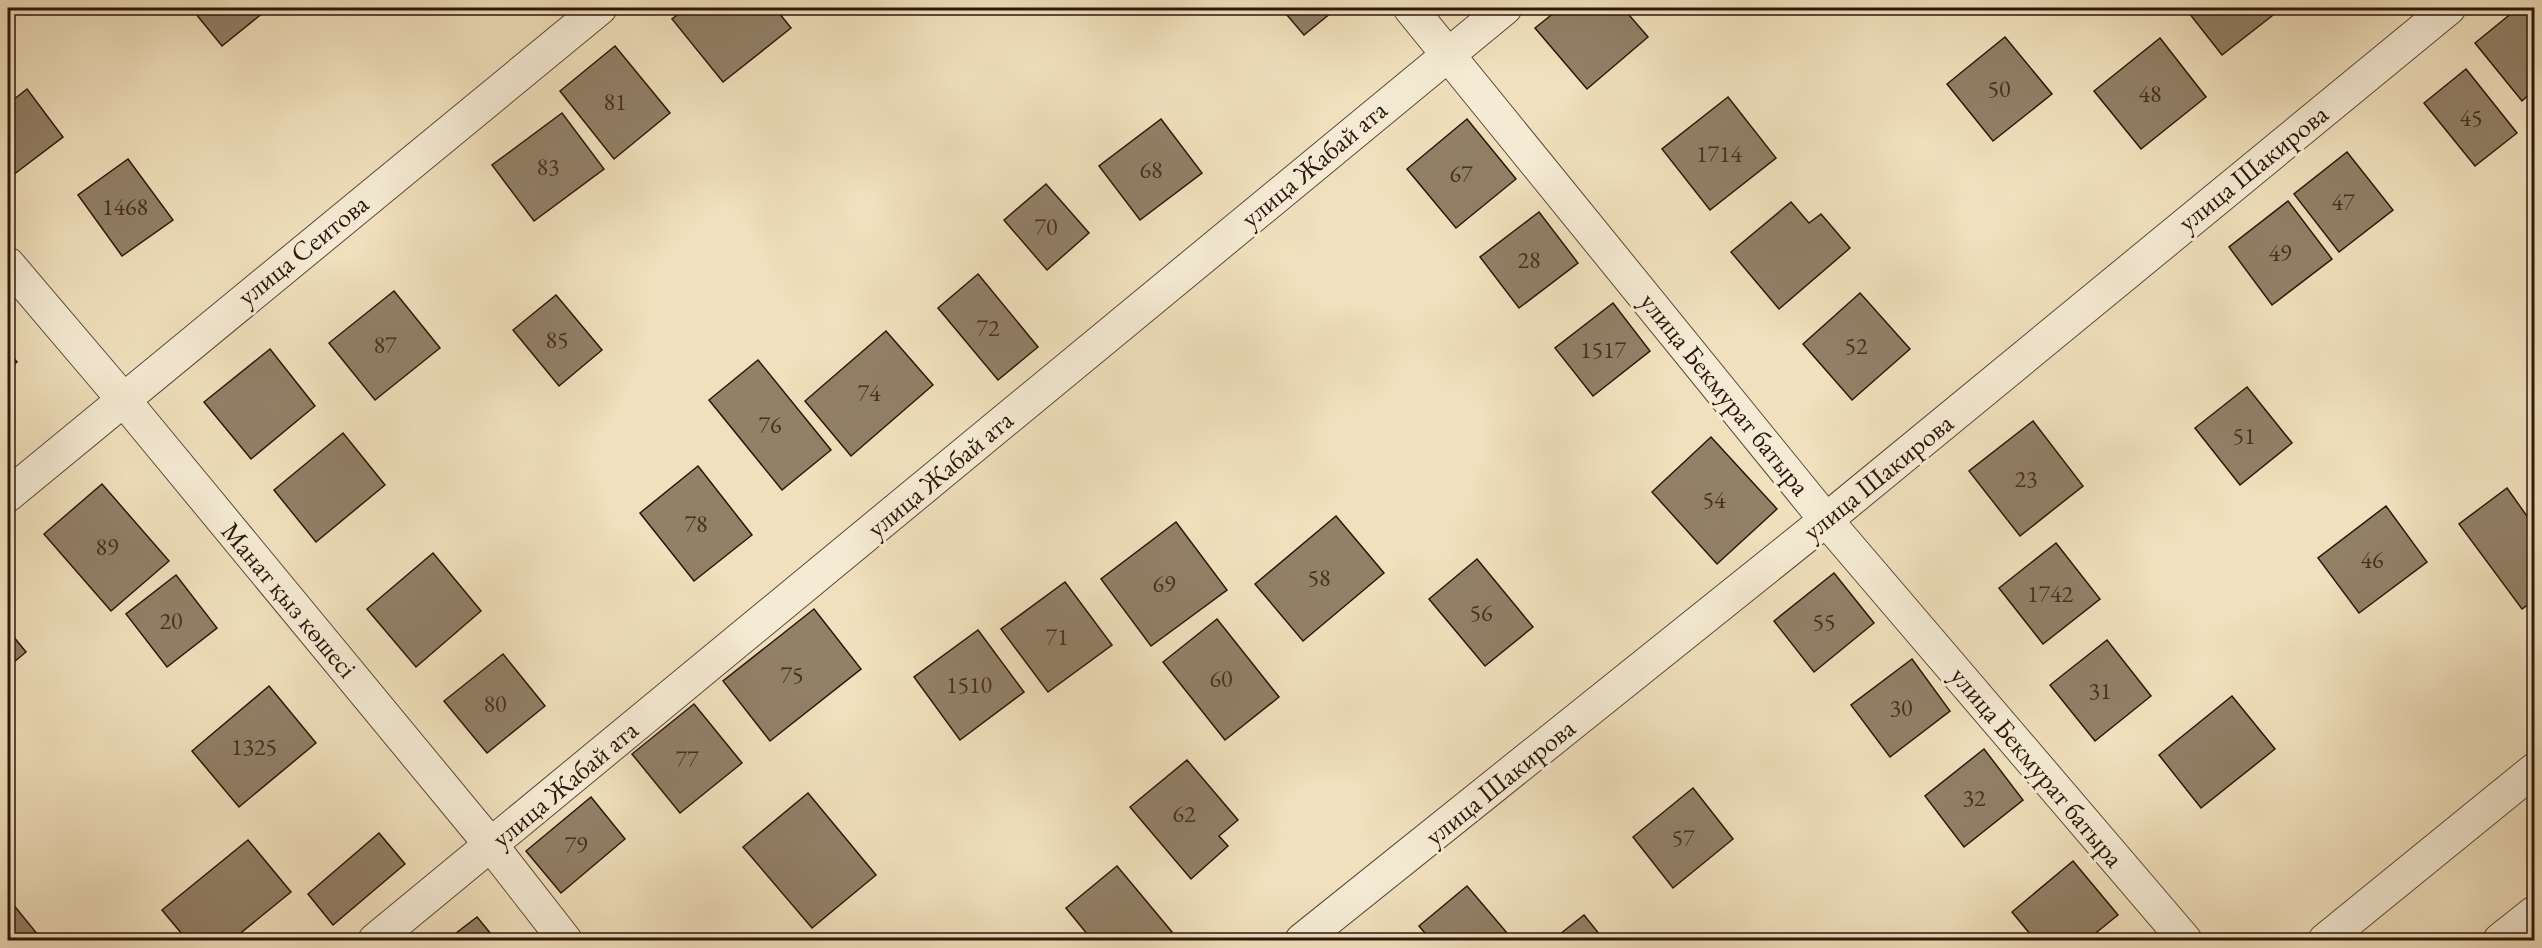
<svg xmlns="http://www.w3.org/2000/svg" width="2542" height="948" font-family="'EB Garamond',serif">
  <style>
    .building { fill: #928067; stroke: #2c170a; stroke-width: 1.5 }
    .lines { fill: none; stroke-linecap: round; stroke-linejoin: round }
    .street-casing { stroke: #5d4937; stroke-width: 35 }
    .street { stroke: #f5ebd4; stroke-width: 33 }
    .labels { text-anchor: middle; stroke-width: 6; stroke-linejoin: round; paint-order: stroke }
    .number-label { font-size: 24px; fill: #463121 }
    .street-label { font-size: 27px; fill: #2c170a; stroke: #f5ebd4 }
  </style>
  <rect width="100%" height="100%" fill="#f0e0bd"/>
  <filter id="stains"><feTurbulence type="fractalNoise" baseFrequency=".00333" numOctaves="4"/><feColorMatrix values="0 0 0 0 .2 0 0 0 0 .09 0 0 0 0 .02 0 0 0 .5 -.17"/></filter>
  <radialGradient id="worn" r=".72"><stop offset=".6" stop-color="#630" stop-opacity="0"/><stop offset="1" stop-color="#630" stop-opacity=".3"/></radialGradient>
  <g class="building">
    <polygon points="191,8 269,8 222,46"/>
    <polygon points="687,8 775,8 791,28 723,82 672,19"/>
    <polygon points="1281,8 1337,8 1304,35"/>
    <polygon points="1560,8 1623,8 1648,37 1587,89 1535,28"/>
    <polygon points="2185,8 2282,8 2222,55"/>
    <polygon points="2518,8 2532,8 2534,10 2534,90 2522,101 2475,43"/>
    <polygon points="2005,37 2052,94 1993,141 1947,84"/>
    <polygon points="2160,38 2206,97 2141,149 2094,91"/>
    <polygon points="615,46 670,113 614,159 560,91"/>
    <polygon points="2466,69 2517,133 2475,166 2424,103"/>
    <polygon points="27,89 63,137 13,175 8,168 8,104"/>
    <polygon points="1728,97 1776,158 1710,210 1662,149"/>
    <polygon points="562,113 604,169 534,221 492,165"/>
    <polygon points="1161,119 1202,173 1140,220 1099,166"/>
    <polygon points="1467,119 1516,179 1456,228 1407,169"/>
    <polygon points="2347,152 2393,210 2339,252 2294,194"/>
    <polygon points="128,159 173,220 122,256 78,195"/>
    <polygon points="1046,184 1089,233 1047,270 1004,220"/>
    <polygon points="2288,201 2332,259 2272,305 2229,247"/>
    <polygon points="1791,202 1809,223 1821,214 1850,248 1779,309 1731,252"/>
    <polygon points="1539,212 1578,263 1519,308 1480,257"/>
    <polygon points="978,274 1038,347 998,380 938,308"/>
    <polygon points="394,291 440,348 375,400 329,343"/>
    <polygon points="1860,293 1910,349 1852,400 1803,344"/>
    <polygon points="556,295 602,350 559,386 513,330"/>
    <polygon points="1613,303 1650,351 1593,396 1555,348"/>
    <polygon points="886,331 933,385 851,456 805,401"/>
    <polygon points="270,349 315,406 251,459 204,402"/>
    <polygon points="8,351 17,362 8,370"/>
    <polygon points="758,360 831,450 782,490 709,400"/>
    <polygon points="2247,387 2292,443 2240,485 2195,428"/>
    <polygon points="2033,421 2083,486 2020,536 1969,471"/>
    <polygon points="343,433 385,485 316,542 274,490"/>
    <polygon points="1711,437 1777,509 1717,564 1652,492"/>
    <polygon points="698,466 752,535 694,581 640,513"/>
    <polygon points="102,484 169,561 111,611 44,534"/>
    <polygon points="2507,488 2534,526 2534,600 2522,609 2459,524"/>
    <polygon points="2386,506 2427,562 2359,613 2318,558"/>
    <polygon points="1336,516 1384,573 1303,641 1255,584"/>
    <polygon points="1176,522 1227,590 1151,646 1101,579"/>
    <polygon points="2056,543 2100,599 2043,644 1999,588"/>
    <polygon points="433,553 481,611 416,667 367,609"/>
    <polygon points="1477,559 1533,627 1485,666 1429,599"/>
    <polygon points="1834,573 1874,623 1814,672 1774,621"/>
    <polygon points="176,575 217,628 167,667 126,614"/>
    <polygon points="1065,582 1112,645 1048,692 1001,629"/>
    <polygon points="814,609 861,669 770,741 723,681"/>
    <polygon points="1217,619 1279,697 1225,740 1163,662"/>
    <polygon points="8,630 26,652 8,667"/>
    <polygon points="978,630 1024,692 960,740 914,677"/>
    <polygon points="2107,640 2151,696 2095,741 2050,685"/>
    <polygon points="503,654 545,706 487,753 444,701"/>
    <polygon points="1912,659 1950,711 1890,757 1851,705"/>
    <polygon points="269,686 316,743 239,807 192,751"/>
    <polygon points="2232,696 2275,749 2201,808 2159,755"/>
    <polygon points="694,704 742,763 680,813 632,754"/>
    <polygon points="1984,749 2023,800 1964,847 1925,796"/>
    <polygon points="1187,760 1238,820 1219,836 1228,846 1191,879 1130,807"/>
    <polygon points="1693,788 1733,839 1673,888 1633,837"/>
    <polygon points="808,793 876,875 812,928 743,847"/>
    <polygon points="591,797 625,839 561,893 526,851"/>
    <polygon points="379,833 405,864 333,925 308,894"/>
    <polygon points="248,840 291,892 232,940 187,940 162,910"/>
    <polygon points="2073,861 2118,915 2087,940 2035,940 2012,912"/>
    <polygon points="1117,866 1172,932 1162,940 1092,940 1066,908"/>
    <polygon points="1467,886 1513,940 1431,940 1419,926"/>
    <polygon points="8,898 42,940 8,940"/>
    <polygon points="1584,915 1604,940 1557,940 1555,938"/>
    <polygon points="477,917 496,940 447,940"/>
  </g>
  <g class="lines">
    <defs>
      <g id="street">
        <polyline points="1410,8 1826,520 2185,940"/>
        <polyline points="8,264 122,398 491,845 565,940"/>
        <polyline points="8,495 600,8"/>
        <polyline points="375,940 1505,8"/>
        <polyline points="1302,940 1826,520 2449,8"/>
        <polyline points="2325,940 2534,770"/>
        <polyline points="2500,940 2534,913"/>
      </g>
    </defs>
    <use href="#street" class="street-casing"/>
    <use href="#street" class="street"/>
  </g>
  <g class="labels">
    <g class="number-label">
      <text x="1999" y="97">50</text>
      <text x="2150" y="102">48</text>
      <text x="615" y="110">81</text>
      <text x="2471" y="126">45</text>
      <text x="1719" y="162">1714</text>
      <text x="548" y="175">83</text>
      <text x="1151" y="178">68</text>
      <text x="1461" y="182">67</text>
      <text x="2343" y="210">47</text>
      <text x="125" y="215">1468</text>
      <text x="1046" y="235">70</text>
      <text x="2280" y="261">49</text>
      <text x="1529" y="268">28</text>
      <text x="988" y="336">72</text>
      <text x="557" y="348">85</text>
      <text x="385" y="353">87</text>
      <text x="1856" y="354">52</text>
      <text x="1603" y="358">1517</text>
      <text x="869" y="401">74</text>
      <text x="770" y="433">76</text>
      <text x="2244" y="444">51</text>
      <text x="2026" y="487">23</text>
      <text x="1714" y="508">54</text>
      <text x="696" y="532">78</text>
      <text x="107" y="555">89</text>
      <text x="2372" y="568">46</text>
      <text x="1319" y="586">58</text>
      <text x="1164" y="592">69</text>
      <text x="2050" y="602">1742</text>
      <text x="1481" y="621">56</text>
      <text x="171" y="629">20</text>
      <text x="1824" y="630">55</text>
      <text x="1057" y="645">71</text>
      <text x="792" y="683">75</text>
      <text x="1221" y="687">60</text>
      <text x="969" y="693">1510</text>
      <text x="2100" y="699">31</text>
      <text x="495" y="712">80</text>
      <text x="1901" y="716">30</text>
      <text x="254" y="755">1325</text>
      <text x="687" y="767">77</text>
      <text x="1974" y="806">32</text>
      <text x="1184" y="822">62</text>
      <text x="1683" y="846">57</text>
      <text x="576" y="853">79</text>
    </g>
    <g class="street-label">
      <text transform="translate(1314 164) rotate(-40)" y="9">улица Жабай ата</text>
      <text transform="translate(2253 168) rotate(-39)" y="9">улица Шакирова</text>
      <text transform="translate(303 250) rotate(-39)" y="9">улица Сеитова</text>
      <text transform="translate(1725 394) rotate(51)" y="9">улица Бекмурат батыра</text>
      <text transform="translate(940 474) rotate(-40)" y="9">улица Жабай ата</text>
      <text transform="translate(1878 477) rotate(-39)" y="9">улица Шакирова</text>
      <text transform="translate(289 600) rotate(50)" y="9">Манат қыз көшесі</text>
      <text transform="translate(2037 767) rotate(50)" y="9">улица Бекмурат батыра</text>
      <text transform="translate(1500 782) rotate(-39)" y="9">улица Шакирова</text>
      <text transform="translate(565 784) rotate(-40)" y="9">улица Жабай ата</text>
    </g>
  </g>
  <rect width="2542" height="948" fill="none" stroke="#f0e0bd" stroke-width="30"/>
  <rect x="9" y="9" width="2524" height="930" fill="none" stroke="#2c170a" stroke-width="3"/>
  <rect x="15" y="15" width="2512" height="918" fill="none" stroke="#2c170a" stroke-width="1.5"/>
  <rect width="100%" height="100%" filter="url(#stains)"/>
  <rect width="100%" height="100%" fill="url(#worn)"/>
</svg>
